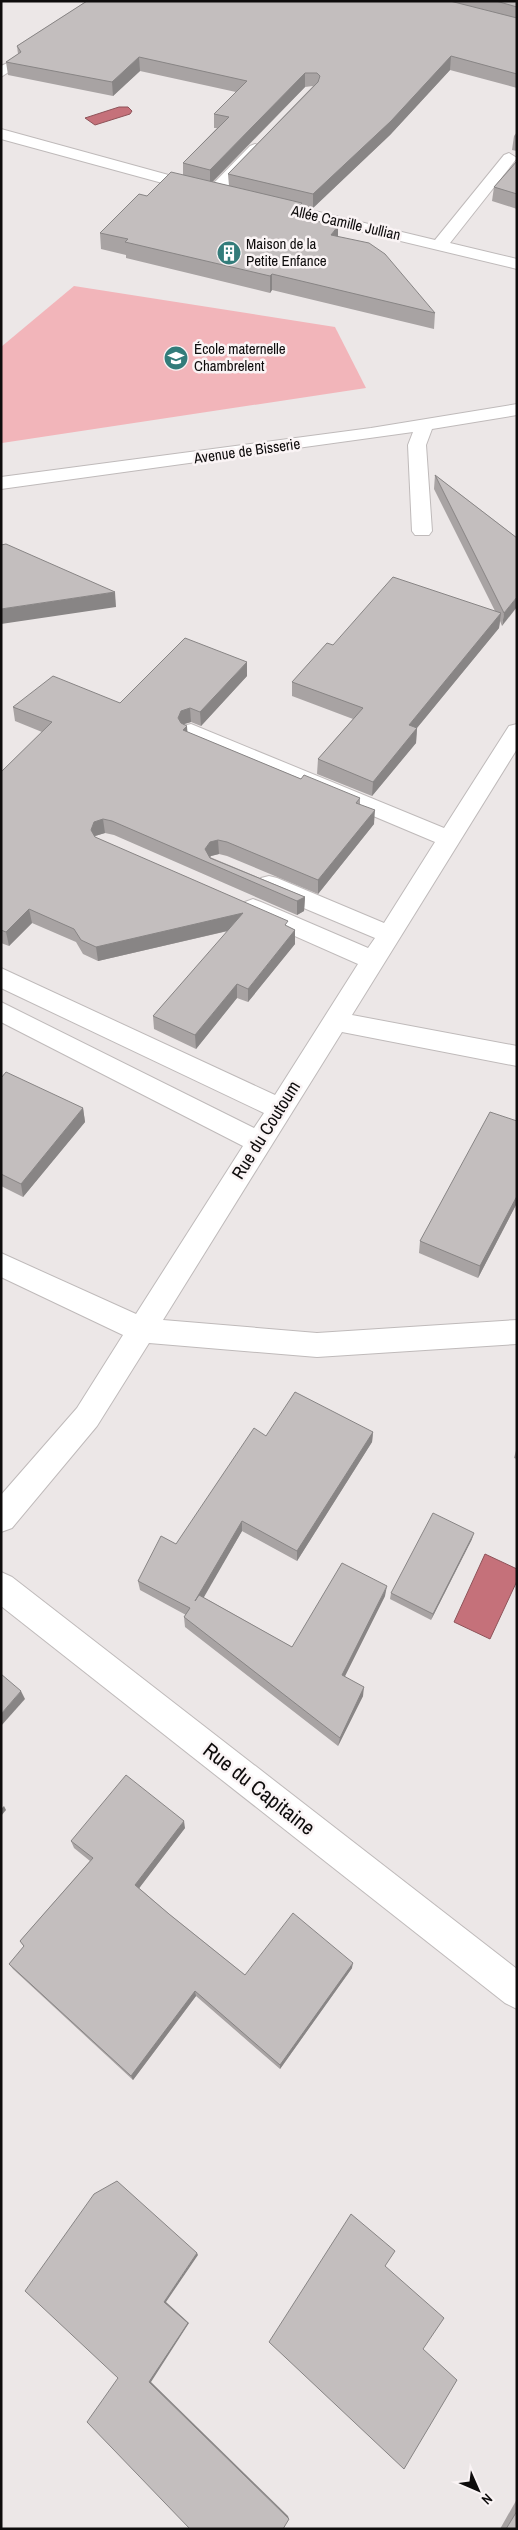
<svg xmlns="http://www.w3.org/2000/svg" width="518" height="2530" font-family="'Archivo Narrow',sans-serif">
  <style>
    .green { fill: #f2b5ba }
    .water { fill: #c5717a; stroke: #8e5359 }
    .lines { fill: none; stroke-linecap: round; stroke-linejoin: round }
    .minor-casing { stroke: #bfbaba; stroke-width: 2 }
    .minor { fill: #fff; fill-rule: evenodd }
    .wall { fill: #a8a3a3; fill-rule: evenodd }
    .shaded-wall { fill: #888585 }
    .building { fill: #c3bebe; stroke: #888585 }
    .labels { text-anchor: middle; stroke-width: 5; stroke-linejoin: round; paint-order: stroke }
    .far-street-label { font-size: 15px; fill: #0e0c0c; stroke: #faf4f5 }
    .far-poi-label { font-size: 15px; fill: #0e0c0c; stroke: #faf4f5; text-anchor: start }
    .street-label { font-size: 18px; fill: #0e0c0c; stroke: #faf4f5 }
    .near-street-label { font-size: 21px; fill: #0e0c0c; stroke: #faf4f5 }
  </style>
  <rect width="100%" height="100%" fill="#ece7e7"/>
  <polygon class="green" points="74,286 335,327 366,388 2,443 1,347"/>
  <g class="water">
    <polygon points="119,107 128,107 132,111 130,114 95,125 85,118"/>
    <polygon points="485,1554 517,1569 517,1581 490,1639 454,1622"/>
  </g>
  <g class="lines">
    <defs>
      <g id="minor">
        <polygon points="14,60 19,61 21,64 1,77 1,66"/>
        <polygon points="1,129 205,185 207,188 199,193 1,139"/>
        <polygon points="255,144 260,146 263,149 260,152 220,195 208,195 206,192 208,189 250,146"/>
        <polygon points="509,153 517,158 450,243 517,259 517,269 259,207 257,204 265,199 435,240 504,155"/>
        <polygon points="517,404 517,415 432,429 426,445 432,531 429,535 415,535 412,531 408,445 413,432 1,489 1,477 371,428"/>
        <polygon points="191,724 444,828 509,726 517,724 517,749 352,1015 517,1046 517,1066 342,1032 163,1320 317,1333 517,1320 517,1344 317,1357 149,1343 97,1426 12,1528 1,1532 1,1495 77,1408 123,1335 1,1277 1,1253 136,1314 243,1146 1,1022 1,1002 254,1128 264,1113 1,988 1,968 275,1095 358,964 245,914 241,908 245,902 253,899 261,902 368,948 375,938 261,890 257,884 261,878 269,876 277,878 384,923 435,842 183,736 180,731 183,726"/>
        <polygon points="1,1572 12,1577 517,1969 517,2009 505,2003 1,1606"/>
      </g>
    </defs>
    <use href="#minor" class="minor-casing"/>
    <use href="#minor" class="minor"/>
  </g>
  <g class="wall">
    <path d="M87,1H517V88L450,70L390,135L313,208L302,206V217L338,236L435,313L434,329L272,290L270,293L126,258V255L101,249L100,233L147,196L183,175V163L217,128H214V114L236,92L140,71L113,96L8,75L6,62L18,54L17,46ZM313,86L228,174L229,186L213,182L305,87Z"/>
    <polygon points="517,132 517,151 512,150 514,136"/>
    <polygon points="517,161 517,209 492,201 494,187"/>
    <polygon points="435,475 517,538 502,626 500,621 499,628 417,728 416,743 372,796 317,774 318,759 353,719 292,696 292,682 333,645 495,611 434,489"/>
    <polygon points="247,676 201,726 191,722 184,724 187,732 301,779 360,798 360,804 374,824 318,894 227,856 219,854 211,856 210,857 305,897 304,911 297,915 114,835 105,833 95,836 95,837 295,930 295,944 248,1002 237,998 196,1049 154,1029 153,1016 228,931 98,961 83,954 76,942 32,923 9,946 1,943 1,772 42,732 15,721 13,707 120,703"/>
    <polygon points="1,1078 83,1108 85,1122 23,1197 1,1186"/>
    <polygon points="517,1121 517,1203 478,1278 419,1253 420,1241"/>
    <polygon points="373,1432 372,1442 297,1561 242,1531 203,1597 292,1647 385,1596 345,1676 363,1696 338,1746 185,1627 184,1617 186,1615 140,1590 138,1581 176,1544 266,1436"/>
    <polygon points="517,1447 517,1459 514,1458"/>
    <polygon points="472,1539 431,1620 390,1599 391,1593"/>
    <polygon points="185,1828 139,1888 169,1914 245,1975 352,1968 280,2069 196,1996 133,2080 13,1969 9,1964 24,1947 20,1941 90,1861 74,1848 71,1841"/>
    <polygon points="517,2499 517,2529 500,2529"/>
  </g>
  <g class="shaded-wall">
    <polygon points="451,56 450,70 390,135 313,208 313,194"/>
    <polygon points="139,57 140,71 113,96 112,82"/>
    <polygon points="305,73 305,87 210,184 210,170"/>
    <polygon points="302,203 302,219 290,215"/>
    <polygon points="338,226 338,242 331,235"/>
    <polygon points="272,274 272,290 270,293 270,276"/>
    <polygon points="115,592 116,607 1,624 1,609"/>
    <polygon points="517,597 517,607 502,626 504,613"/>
    <polygon points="501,613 499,628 407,740 409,725"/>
    <polygon points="247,662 247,676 201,726 200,712"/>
    <polygon points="190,708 191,722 181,725 178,718 181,711"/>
    <polygon points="187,726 188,740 183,730"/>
    <polygon points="417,728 416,743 372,796 373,782"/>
    <polygon points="375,810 374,824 318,894 318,880"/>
    <polygon points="103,819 105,833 95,836 92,844 91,830 94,822"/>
    <polygon points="218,840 219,854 211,856 206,862 205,849 210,842"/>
    <polygon points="305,897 304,911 297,915 297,901"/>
    <polygon points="29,909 32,923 9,946 6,932"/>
    <polygon points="243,913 244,927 98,961 96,947"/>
    <polygon points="295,930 295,944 248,1002 248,989"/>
    <polygon points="237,984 237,998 196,1049 195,1035"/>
    <polygon points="83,1108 85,1122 23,1197 21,1184"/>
    <polygon points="517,1196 517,1203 478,1278 480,1266"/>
    <polygon points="373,1432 372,1442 297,1561 297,1551"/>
    <polygon points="242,1521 242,1531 196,1611 195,1601"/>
    <polygon points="474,1533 472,1539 431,1620 433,1614"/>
    <polygon points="387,1586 385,1596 341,1684 342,1675"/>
    <polygon points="364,1687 363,1696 338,1746 340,1738"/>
    <polygon points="21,1691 25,1699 1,1726 1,1714"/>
    <polygon points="4,1806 6,1810 1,1816 1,1809"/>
    <polygon points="184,1821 185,1828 137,1891 135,1885"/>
    <polygon points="353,1963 352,1968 280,2069 280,2065"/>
    <polygon points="195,1991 196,1996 133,2080 131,2076"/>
    <polygon points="197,2253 198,2255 166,2302 189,2323 151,2382 288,2516 289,2519 149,2382 164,2302"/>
  </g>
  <g class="building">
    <polygon points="87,1 450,1 517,18 517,74 451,56 391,121 313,194 228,174 318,82 320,76 317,73 305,73 210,170 183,163 229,117 214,114 247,81 139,57 112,82 6,62 21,52 17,46"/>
    <polygon points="496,1 517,1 517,7"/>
    <polygon points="517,161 517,194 494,187"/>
    <polygon points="171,172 302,203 290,215 338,226 331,235 369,243 385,254 435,313 272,274 270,276 125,242 128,239 100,233 139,194 147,196"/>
    <polygon points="435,475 517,538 517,597 504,613"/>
    <polygon points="6,544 115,592 1,609 1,545"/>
    <polygon points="393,577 501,613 409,725 417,728 373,782 318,759 363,708 292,682 327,643 333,645"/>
    <polygon points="185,638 247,662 200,712 190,708 181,711 178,718 181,723 187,726 183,730 301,779 304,775 360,798 356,803 375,810 318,880 227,842 218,840 210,842 205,849 210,858 305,897 297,901 112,821 103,819 94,822 91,830 95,837 288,921 285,925 295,930 248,989 237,984 195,1035 153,1016 243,913 96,947 81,940 74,929 29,909 6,932 1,930 1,772 52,722 13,707 53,676 120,703"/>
    <polygon points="6,1072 83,1108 21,1184 1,1174 1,1078"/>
    <polygon points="490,1112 517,1121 517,1196 480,1266 420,1241"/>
    <polygon points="295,1392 373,1432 297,1551 242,1521 195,1601 199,1595 292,1647 342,1563 387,1586 342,1675 364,1687 340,1738 184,1617 190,1608 138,1581 161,1536 176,1544 254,1428 266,1436"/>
    <polygon points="433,1513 474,1533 433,1614 391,1593"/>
    <polygon points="1,1674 21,1691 1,1714"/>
    <polygon points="126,1775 184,1821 135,1885 169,1914 245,1975 293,1913 353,1963 280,2065 195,1991 131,2076 9,1964 24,1946 20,1941 93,1858 71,1841"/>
    <polygon points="117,2181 197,2253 164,2302 188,2323 149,2382 289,2519 283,2529 190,2529 87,2422 118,2378 25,2291 94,2194"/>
    <polygon points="351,2214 395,2251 385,2266 444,2318 423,2349 457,2380 404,2469 269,2342"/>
    <polygon points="517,2511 517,2529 506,2529"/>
  </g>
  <defs>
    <symbol id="building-disc" viewBox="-11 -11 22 22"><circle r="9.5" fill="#337c7a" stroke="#faf4f5"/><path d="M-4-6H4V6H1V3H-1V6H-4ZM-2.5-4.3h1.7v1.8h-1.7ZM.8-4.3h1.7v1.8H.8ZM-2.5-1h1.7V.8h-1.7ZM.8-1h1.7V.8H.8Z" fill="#fff"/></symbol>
    <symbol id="school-disc" viewBox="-11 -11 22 22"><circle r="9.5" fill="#337c7a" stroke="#faf4f5"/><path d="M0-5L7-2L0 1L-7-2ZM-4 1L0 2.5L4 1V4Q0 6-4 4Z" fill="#fff"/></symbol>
  </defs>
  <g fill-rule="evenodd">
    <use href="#building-disc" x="215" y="239" width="28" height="28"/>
    <use href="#school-disc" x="162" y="344" width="28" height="28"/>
  </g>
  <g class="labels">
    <g class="far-street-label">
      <text transform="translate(346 223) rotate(13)" y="5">Allée Camille Jullian</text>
      <text transform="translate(247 451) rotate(-8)" y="5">Avenue de Bisserie</text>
    </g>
    <g class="far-poi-label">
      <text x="246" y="249">Maison de la<tspan x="246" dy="17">Petite Enfance</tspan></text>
      <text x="194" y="354">École maternelle<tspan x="194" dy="17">Chambrelent</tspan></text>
    </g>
    <g class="street-label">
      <text transform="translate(266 1130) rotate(-58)" y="6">Rue du Coutoum</text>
    </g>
    <g class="near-street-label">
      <text transform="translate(259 1789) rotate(38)" y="7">Rue du Capitaine</text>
    </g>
  </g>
  <rect width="518" height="2530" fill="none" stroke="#0e0c0c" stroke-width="5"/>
  <g transform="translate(478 2490) rotate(135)" stroke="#faf4f5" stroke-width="4" paint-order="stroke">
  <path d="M0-4L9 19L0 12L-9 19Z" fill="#0e0c0c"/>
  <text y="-8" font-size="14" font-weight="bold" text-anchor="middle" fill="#0e0c0c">N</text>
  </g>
</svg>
